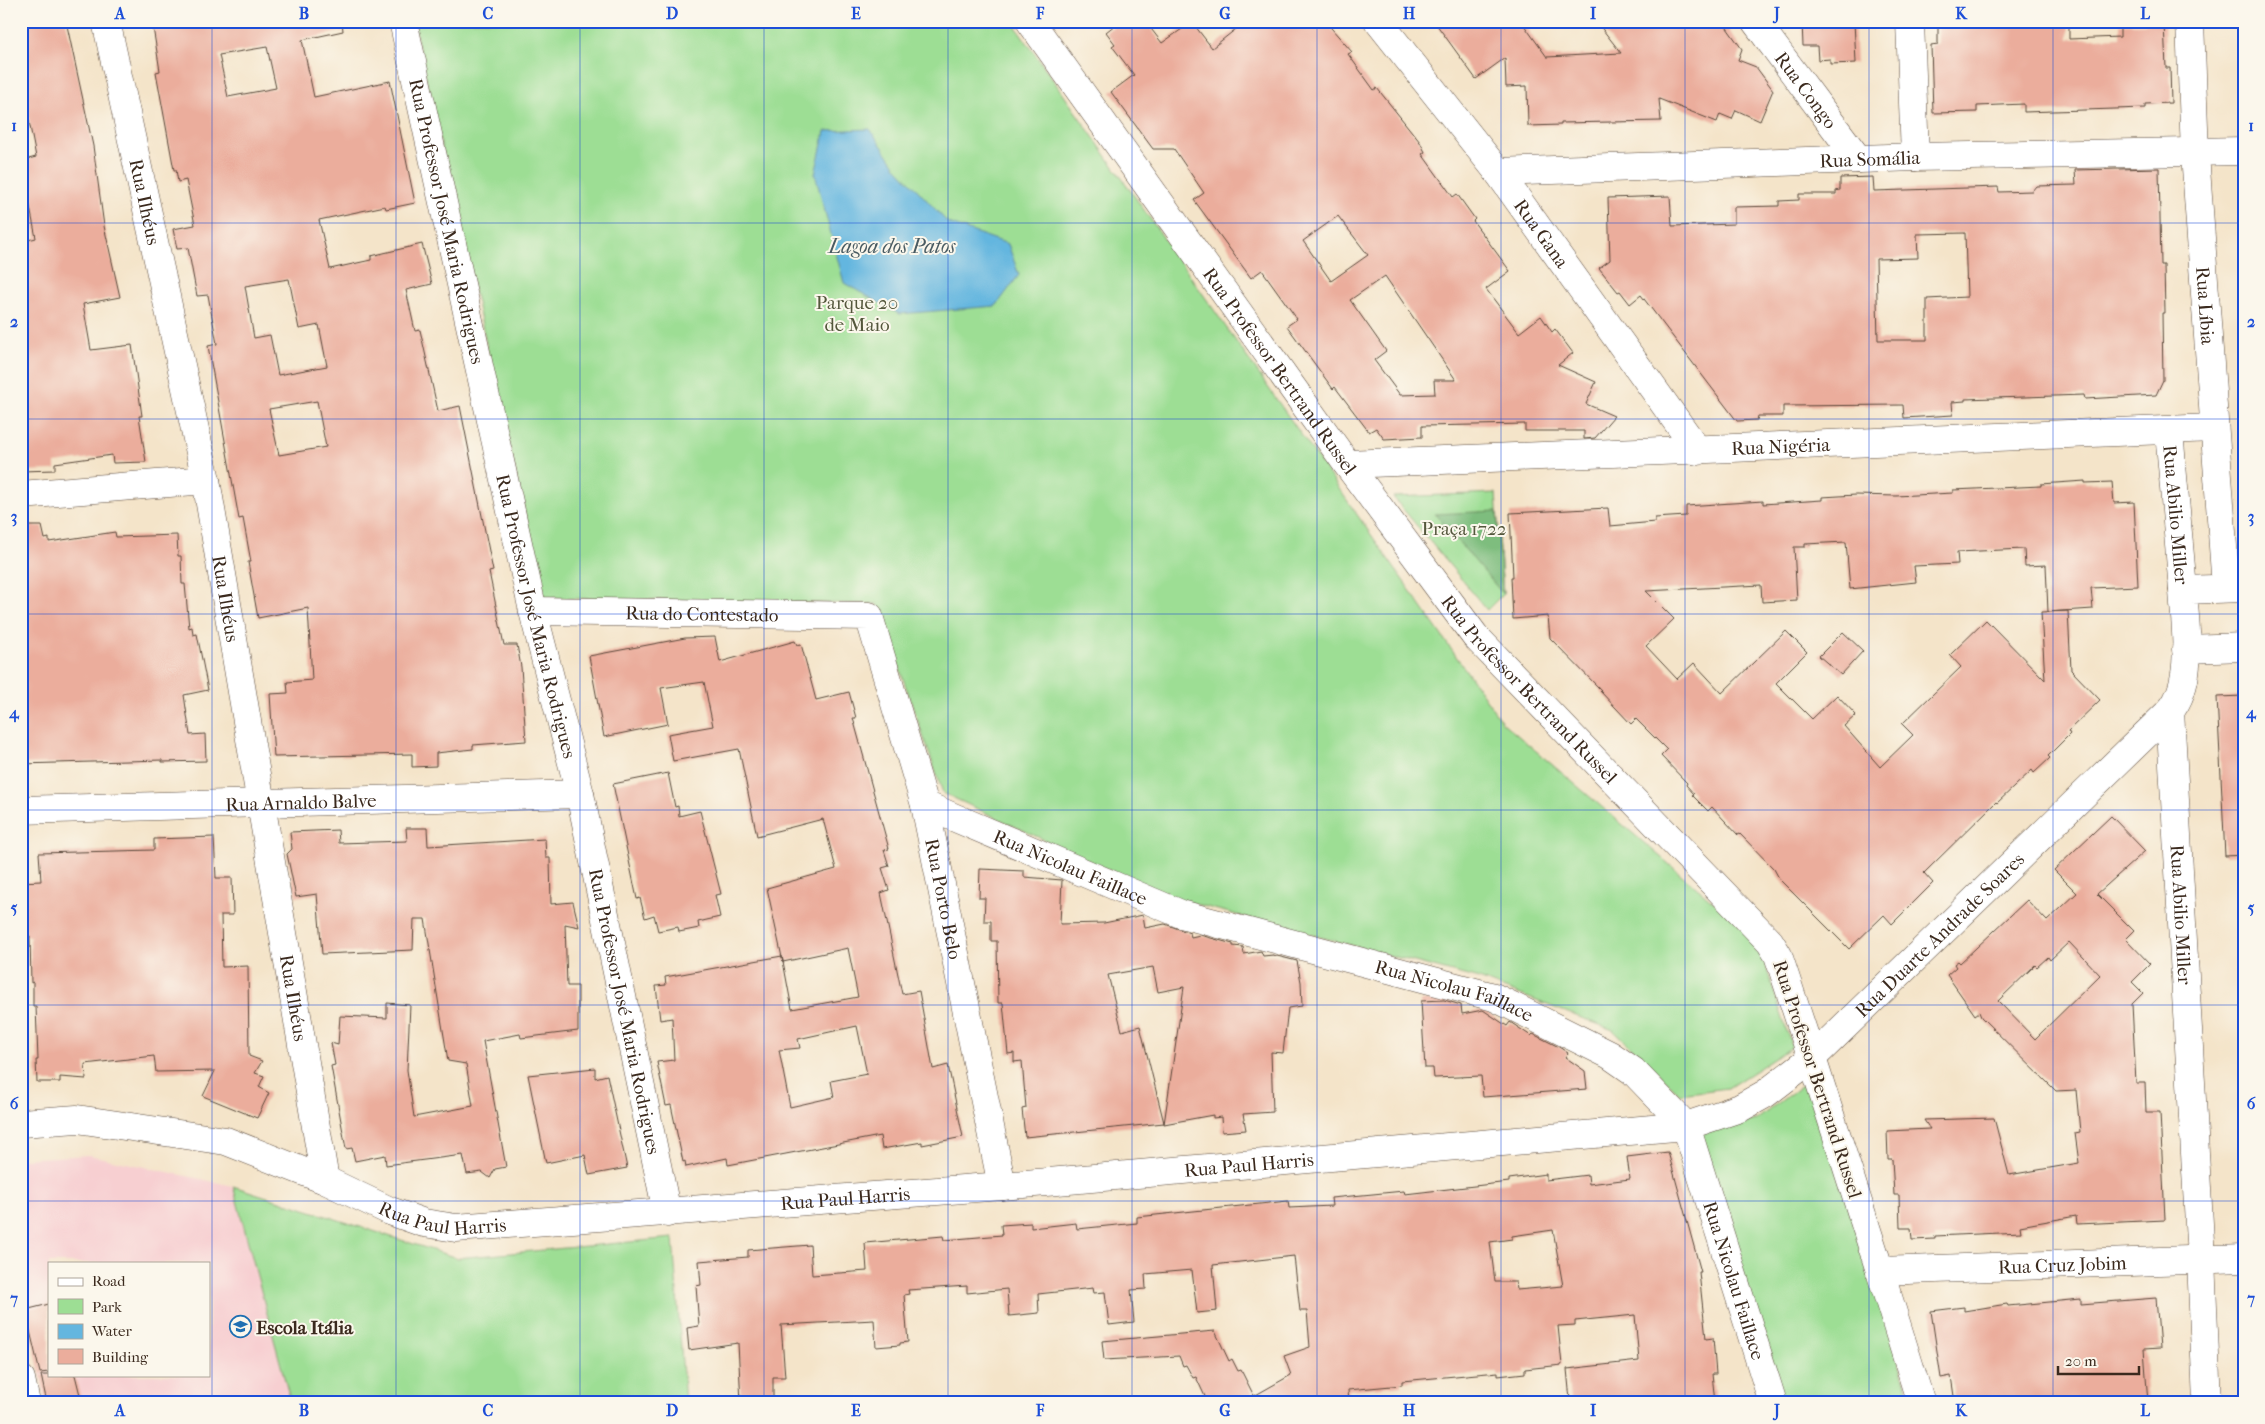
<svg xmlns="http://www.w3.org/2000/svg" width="2265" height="1424" font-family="'IM FELL French Canon',serif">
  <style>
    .built { fill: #f7cfd1; fill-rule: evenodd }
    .green { fill: #9dde94; stroke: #6c8459 }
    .forest { fill: #7ebd7e; stroke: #5c744e }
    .water { fill: #64b6df; stroke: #50707e }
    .building { fill: #ebad9c; fill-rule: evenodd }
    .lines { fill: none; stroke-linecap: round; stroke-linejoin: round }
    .street-casing { stroke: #574638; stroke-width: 29 }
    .secondary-casing { stroke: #574638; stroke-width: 29 }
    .street { stroke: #fff; stroke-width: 28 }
    .secondary { stroke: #fff; stroke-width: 28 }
    .grid { fill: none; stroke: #1d4ed8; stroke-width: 1; stroke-opacity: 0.55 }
    .labels { text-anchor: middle; stroke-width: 4; stroke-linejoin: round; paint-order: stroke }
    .street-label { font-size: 19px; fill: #3b2a1e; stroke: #fbf7ec }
    .park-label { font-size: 19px; fill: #54573c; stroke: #fbf7ec }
    .poi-label { font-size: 19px; font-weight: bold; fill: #3b2a1e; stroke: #fbf7ec; text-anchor: start }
    .water-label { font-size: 20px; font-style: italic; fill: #495b62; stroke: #fbf7ec }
    .neatline { fill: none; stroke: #1d4ed8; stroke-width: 2 }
    .grid-label { font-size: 16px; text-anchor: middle; font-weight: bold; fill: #1d4ed8 }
  </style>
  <rect width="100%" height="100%" fill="#fbf7ec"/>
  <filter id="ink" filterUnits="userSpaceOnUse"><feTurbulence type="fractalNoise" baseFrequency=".02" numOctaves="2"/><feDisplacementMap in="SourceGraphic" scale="10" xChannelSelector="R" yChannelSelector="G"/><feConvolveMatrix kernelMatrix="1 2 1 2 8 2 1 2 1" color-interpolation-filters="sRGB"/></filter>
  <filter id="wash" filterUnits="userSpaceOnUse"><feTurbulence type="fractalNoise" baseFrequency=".0096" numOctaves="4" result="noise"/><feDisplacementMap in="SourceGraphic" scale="20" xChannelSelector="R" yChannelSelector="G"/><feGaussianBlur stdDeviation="1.12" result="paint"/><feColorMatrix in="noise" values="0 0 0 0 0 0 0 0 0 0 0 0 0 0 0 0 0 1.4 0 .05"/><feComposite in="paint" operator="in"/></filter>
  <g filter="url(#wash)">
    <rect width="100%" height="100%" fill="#f4e4c9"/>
    <path class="built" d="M89,1155L233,1186L291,1403H46L21,1278V1159ZM49,1263H209V1375H49Z"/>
    <g class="green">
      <polygon points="413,21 1012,21 1502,722 1757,939 1792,1047 1728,1088 1680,1094 1613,1030 1479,979 1165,896 943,793 877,604 544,598"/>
      <polygon points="1496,493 1503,594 1487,610 1393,497"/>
      <polygon points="1814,1076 1911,1403 1783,1403 1698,1133 1756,1120"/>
      <polygon points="233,1186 457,1258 673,1238 685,1403 291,1403"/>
    </g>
    <polygon class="forest" points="1497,511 1503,594 1435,514"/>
    <polygon class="water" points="870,129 897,168 948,223 1008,244 1019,275 996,306 899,314 844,283 815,174 825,131"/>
    <g id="blocks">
      <g class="building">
        <polygon points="21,21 66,21 93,146 104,226 120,297 83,304 91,350 132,345 142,416 139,416 146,462 113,463 112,455 55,463 55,470 21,471 21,242 36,238 21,161 36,157 28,116 21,118 21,80 27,79 21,51"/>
        <path d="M152,21H342L343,31L302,40L314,97L390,81L415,203L386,209L385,206L319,220L330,269L371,260V256L422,244L432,284L406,290L415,331L420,330L438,411L460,406L493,571L489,572L504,645H517L521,667L526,741L473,745V749L436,753V766L412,767V754L274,757L270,694L288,693L287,682L312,680L308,608L258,618L248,562H251L243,518L239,519L208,346L217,344L208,295L197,296L188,248L177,249L173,229L195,225L186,180L178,182L176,170H174L156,72L160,71ZM267,47L276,88L228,97L219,55ZM289,279L299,329L319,325L327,366L278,375L270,335L254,338L245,286ZM317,401L326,447L279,455L269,409Z"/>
        <path d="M1120,21H1145L1162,43L1192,22L1212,48L1246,21H1325L1352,52L1348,54L1374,90L1377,88L1420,142L1425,152L1422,154L1453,197L1457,194L1475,219L1473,221L1510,271L1486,289L1519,333L1541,316L1552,332L1555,329L1573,353L1558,365L1596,382L1586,404L1614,416L1595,438L1584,439V431H1525V424L1422,426V437L1384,439L1376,428L1369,432L1335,387L1333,389L1287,326L1297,319L1262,270L1251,278L1194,200L1204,193L1174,149H1153L1111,92L1134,75L1112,46L1115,44L1106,32ZM1338,216L1368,255L1331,281L1303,241ZM1385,276L1456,380H1434L1435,394L1400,395L1374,360L1386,351L1350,300Z"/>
        <polygon points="1434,21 1521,21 1547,57 1621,53 1596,21 1722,21 1742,49 1738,60 1756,67 1773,90 1760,121 1736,110 1732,119 1720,114 1717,122 1659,99 1661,121 1561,123 1561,125 1528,126 1527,86 1506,87 1505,58 1476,79"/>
        <polygon points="1802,21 1854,21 1856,63 1830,64 1830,59 1818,60 1817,46 1803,46"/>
        <polygon points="1938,21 2069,21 2069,39 2120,37 2120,24 2164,23 2166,68 2170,68 2171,103 2145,104 2145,108 2024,112 2024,104 1977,106 1977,112 1933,113 1931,45 1938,44"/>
        <path d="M2159,168L2161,265H2164L2165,313H2162L2163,380L2156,395L2085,399L2084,395L1965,399V401L1952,402L1953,415L1904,418L1903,405L1783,406V416H1758L1757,420L1737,421L1641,295L1630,304L1620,291L1618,292L1599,268L1610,260L1608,198L1670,196L1672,226L1734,224V207L1779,206V201L1799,200V194H1836V191L1840,190V178L1873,177L1874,191L1998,187L1999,192L2032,191L2036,186L2076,185L2075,170ZM1965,233L1967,297L1927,299V340H1878L1876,259L1918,258L1917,234Z"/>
        <polygon points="2085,481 2085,483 2112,482 2114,503 2134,502 2138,586 2091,588 2093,609 2048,612 2046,565 2025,566 2024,549 1957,552 1958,564 1914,566 1916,582 1850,589 1846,542 1805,544 1805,547 1794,547 1797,600 1762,602 1761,585 1646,591 1674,619 1646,646 1677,679 1694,663 1722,693 1786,631 1807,652 1776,683 1812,719 1837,695 1856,715 1844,726 1880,767 1913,735 1902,724 1961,667 1950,655 1986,620 2045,680 2041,612 2068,611 2071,670 2100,700 2068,731 2070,734 2048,756 2050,758 2034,773 2032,770 1997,803 1996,802 1924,873 1933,883 1892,924 1884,915 1849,949 1780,880 1774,869 1740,834 1738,835 1712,807 1708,811 1692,795 1694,794 1686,785 1687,783 1661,756 1667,750 1636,719 1631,724 1600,691 1601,690 1550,638 1548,616 1513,619 1511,577 1513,577 1510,513 1608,508 1610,526 1655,522 1655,518 1686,516 1686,506 1763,501 1763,504 1822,500 1822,497 1856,495 1896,496 1953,493 1953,490 2041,486 2041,484"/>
        <polygon points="21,526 42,526 45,539 49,538 49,542 115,532 116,537 177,535 178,556 181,556 182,584 185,584 189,628 192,627 193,635 197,634 208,690 184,695 190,735 205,734 206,761 162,762 162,760 21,764"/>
        <polygon points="1843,632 1863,651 1841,675 1819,656"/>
        <path d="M715,637L720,662L795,641L797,645L801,644L816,700L849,692L856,718H853L889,849L884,850L889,866L882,868L889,890L881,893L902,994L919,991L933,1069L948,1065L963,1137L922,1145V1142L882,1149L880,1136L728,1165L727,1158L686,1167L685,1161L683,1162L671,1105L666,1106L657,1062L674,1060L672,1018L660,1020L656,986L666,985L665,977L782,956L792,1009L858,997L848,948L783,962L767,888L836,869L823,819L757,836L739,749L673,761L668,734L713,726L704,682L661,688L668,724L604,737L589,656L685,638ZM857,1026L867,1074L831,1081L834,1097L790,1107L779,1050L800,1048L798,1039Z"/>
        <polygon points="2244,696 2244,855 2225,856 2217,697"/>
        <polygon points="668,773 675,807 678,806 679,816 700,811 721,894 715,895 720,917 698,922 699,928 679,932 678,927 658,931 654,915 645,918 640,898 637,899 613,784"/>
        <path d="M2111,816L2145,851L2097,894L2134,931L2126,939L2150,964L2132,982L2143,993L2132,1004L2136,1083H2145L2146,1112H2160L2165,1220L2077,1224L2076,1216L2020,1226L2021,1232L1935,1236V1239L1912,1240L1911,1228H1900L1899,1195H1894L1892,1159H1888L1887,1131L1930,1129L1924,1120L1994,1118L2009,1175L2079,1163L2075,1133L2080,1132L2076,1090L2056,1091L1981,1017L1979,1012L1975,1015L1947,975L1956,967L1954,964L1958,961L1960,963L2027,900L2047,921L2077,893L2054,870ZM2069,942L2100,975L2035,1039L1998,1001L2035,965L2037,967L2048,957L2050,960Z"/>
        <polygon points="406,828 427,828 428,846 545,839 546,858 550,858 551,904 573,902 579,927 565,924 567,986 578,986 578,1031 521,1038 520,1034 483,1041 506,1167 495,1169 490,1178 482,1172 467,1174 463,1155 386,1165 385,1155 355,1161 352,1148 346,1149 331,1066 335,1065 331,1043 338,1045 340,1016 387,1018 387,1003 410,1005 407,1070 414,1117 473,1106 466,1064 448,1061 425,919 414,919 413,950 322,954 317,894 296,897 287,854 292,849 290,832 338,830 339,843 407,841"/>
        <polygon points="214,837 216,878 232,878 233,915 221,915 222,967 248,966 249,1056 262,1061 255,1073 264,1076 259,1087 269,1093 257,1118 203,1096 215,1071 156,1072 154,1056 85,1064 86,1079 60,1077 60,1082 37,1082 36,1060 38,1060 36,1006 33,1006 33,982 31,983 30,936 21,936 21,882 41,881 39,853 154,850 154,839"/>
        <polygon points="980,869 1024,871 1024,877 1062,880 1060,924 1104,923 1143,915 1145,928 1165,924 1190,933 1191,937 1200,935 1233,944 1233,946 1243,947 1244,954 1261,951 1263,956 1273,955 1297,961 1301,982 1302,1006 1288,1008 1283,1053 1271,1052 1273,1112 1243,1114 1246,1130 1222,1132 1221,1117 1213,1118 1213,1115 1164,1124 1184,987 1158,992 1153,967 1108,975 1122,1031 1140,1026 1164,1123 1025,1137 1022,1109 1026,1108 1022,1061 1014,1062 1014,1053 1008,1054 1003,1003 998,1003 997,941 991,941 991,921 984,921 985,898 979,898"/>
        <polygon points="1444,1000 1461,1005 1462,1014 1483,1010 1507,1026 1510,1022 1531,1036 1533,1034 1559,1047 1568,1053 1565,1057 1585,1071 1587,1089 1483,1097 1481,1076 1434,1078 1433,1068 1425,1068 1421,1001"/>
        <polygon points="595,1068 595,1078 607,1075 627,1168 589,1175 585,1155 546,1163 528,1075"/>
        <path d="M1668,1152L1701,1272H1699L1706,1339L1713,1338L1716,1374H1712L1715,1403H1592L1570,1400L1567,1369L1639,1361L1635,1315L1575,1321V1325L1558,1326L1562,1365L1525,1369V1373L1498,1376V1372L1402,1381V1385L1348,1390L1349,1403H1208L1196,1377L1193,1378L1186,1365L1183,1366L1179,1356L1104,1360L1102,1341L1215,1331L1229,1361L1232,1359L1238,1371L1241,1370L1254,1396L1291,1375L1284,1356L1310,1347L1307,1311H1300L1294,1256L1213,1265L1217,1311L1197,1313L1192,1270L1145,1274L1146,1289L1131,1290L1134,1322L1109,1325L1105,1292L1094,1293L1093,1288L1038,1294L1039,1313L1009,1316L1007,1289L967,1293V1286L908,1290L909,1294L904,1295L908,1342L900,1343V1345L876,1347L874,1320L781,1325L785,1377H773V1403H741L738,1343L689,1350L687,1328L699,1326L696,1286L701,1285L699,1261L748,1257V1250L810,1245L812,1275L867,1271L865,1243L943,1236L944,1240L1002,1235L1001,1225L1031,1223V1228L1076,1223L1077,1229L1137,1223V1217L1288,1201L1289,1208L1332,1206L1331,1198L1404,1191L1405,1194L1509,1182V1179L1546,1174V1180L1588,1175L1589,1184L1630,1179L1627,1157ZM1553,1230L1563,1286L1517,1290L1516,1282H1495L1490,1242L1512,1239V1236Z"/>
        <polygon points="2156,1298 2160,1348 2144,1349 2148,1403 1955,1403 1951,1376 1941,1378 1931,1311 1964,1307 1964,1311 2007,1304 2008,1306 2081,1299 2081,1304"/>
        <polygon points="49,1304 49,1372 40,1373 25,1310"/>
        <polygon points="41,1375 75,1375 82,1403 47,1403"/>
      </g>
    </g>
  </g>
  <g filter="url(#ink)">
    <use href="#blocks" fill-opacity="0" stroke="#574638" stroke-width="1"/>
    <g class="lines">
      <defs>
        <g id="street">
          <path id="s1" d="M106,21L206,480L325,1180"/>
          <path id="s2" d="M403,21L533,611L580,794L667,1213"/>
          <path id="s3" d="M1030,21L1347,464L1475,636L1770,942L1778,955L1812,1058"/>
          <path id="s4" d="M1378,21L1498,172L1698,451"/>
          <path id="s5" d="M1755,21L1858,159"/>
          <polyline points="1910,21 1915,157"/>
          <path id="s6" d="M2190,21L2195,154L2226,588"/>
          <path id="s7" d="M1498,172L1915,157L2244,151"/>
          <path id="s8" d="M2169,431L2183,590"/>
          <path id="s9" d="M1347,464L2213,428"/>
          <polyline points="21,495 206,480"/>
          <path id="s10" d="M533,611L869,616L925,805L1002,1186"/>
          <path id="s11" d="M2170,711L2201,1259L2207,1403"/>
          <path id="s12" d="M925,805L1181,914L1494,997L1610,1055L1633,1071L1686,1126L1773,1403"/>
          <path id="s13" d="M21,810L580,794"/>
          <polyline points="1880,1271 1921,1403"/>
          <polyline points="21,1379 26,1403"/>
        </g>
        <g id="secondary">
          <polyline points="2186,649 2244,647"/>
          <path id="s14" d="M1812,1058L1880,1271L2244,1258"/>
          <path id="s15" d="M21,1123L77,1119L226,1141L325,1180L390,1211L424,1223L456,1228L1002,1186L1686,1126L1740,1108L1765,1094L1812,1058L2170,711C2195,682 2185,626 2183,590L2244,588"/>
        </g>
      </defs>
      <use href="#street" class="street-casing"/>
      <use href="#secondary" class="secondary-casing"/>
      <use href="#street" class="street"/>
      <use href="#secondary" class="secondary"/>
    </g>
  </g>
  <path class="grid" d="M212,21V1403M396,21V1403M580,21V1403M764,21V1403M948,21V1403M1132,21V1403M1317,21V1403M1501,21V1403M1685,21V1403M1869,21V1403M2053,21V1403M21,223H2244M21,419H2244M21,614H2244M21,810H2244M21,1005H2244M21,1201H2244"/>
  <defs>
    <symbol id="school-ring" viewBox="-11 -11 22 22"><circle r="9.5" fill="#fbf7ec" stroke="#1f6fb2" stroke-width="1.5"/><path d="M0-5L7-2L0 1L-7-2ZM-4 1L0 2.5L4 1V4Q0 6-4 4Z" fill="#1f6fb2"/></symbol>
  </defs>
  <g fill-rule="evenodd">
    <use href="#school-ring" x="228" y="1314" width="25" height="25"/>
  </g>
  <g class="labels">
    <g class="street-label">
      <text dy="7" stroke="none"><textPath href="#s5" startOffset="86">Rua Congo</textPath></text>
      <text dy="7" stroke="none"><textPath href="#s7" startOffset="372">Rua Somália</textPath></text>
      <text dy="7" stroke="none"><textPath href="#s1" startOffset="185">Rua Ilhéus</textPath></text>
      <text dy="7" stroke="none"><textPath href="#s2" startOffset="205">Rua Professor José Maria Rodrigues</textPath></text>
      <text dy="7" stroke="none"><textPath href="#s4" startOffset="268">Rua Gana</textPath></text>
      <text dy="7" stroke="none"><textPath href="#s6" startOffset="285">Rua Líbia</textPath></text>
      <text dy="7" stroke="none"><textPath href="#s3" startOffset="430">Rua Professor Bertrand Russel</textPath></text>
      <text dy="7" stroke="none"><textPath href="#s9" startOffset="434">Rua Nigéria</textPath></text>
      <text dy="7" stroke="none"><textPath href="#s8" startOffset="84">Rua Abilio Miller</textPath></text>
      <text dy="7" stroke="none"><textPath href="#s1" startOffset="590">Rua Ilhéus</textPath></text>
      <text dy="7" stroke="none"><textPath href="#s10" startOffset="169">Rua do Contestado</textPath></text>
      <text dy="7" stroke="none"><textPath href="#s2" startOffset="610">Rua Professor José Maria Rodrigues</textPath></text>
      <text dy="7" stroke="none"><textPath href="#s3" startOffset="835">Rua Professor Bertrand Russel</textPath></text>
      <text dy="7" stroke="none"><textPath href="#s13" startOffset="280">Rua Arnaldo Balve</textPath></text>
      <text dy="7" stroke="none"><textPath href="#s12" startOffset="158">Rua Nicolau Faillace</textPath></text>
      <text dy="7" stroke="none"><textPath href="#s10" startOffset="629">Rua Porto Belo</textPath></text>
      <text dy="7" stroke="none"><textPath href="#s11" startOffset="204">Rua Abilio Miller</textPath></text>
      <text dy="7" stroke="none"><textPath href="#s15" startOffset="2010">Rua Duarte Andrade Soares</textPath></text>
      <text dy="7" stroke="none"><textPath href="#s12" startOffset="562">Rua Nicolau Faillace</textPath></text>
      <text dy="7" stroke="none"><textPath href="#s1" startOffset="995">Rua Ilhéus</textPath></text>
      <text dy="7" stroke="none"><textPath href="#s2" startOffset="1015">Rua Professor José Maria Rodrigues</textPath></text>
      <text transform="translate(1818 1079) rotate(72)" y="7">Rua Professor Bertrand Russel</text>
      <text dy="7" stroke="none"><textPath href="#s15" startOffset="1249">Rua Paul Harris</textPath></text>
      <text dy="7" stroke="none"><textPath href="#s15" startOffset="844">Rua Paul Harris</textPath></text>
      <text dy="7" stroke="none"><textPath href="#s15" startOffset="439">Rua Paul Harris</textPath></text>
      <text dy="7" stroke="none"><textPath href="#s14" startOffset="406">Rua Cruz Jobim</textPath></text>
      <text dy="7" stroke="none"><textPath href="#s12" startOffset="998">Rua Nicolau Faillace</textPath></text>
    </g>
    <g class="park-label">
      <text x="857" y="309">Parque 20<tspan x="857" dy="22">de Maio</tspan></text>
      <text x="1464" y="535">Praça 1722</text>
    </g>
    <g class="poi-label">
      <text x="256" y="1334">Escola Itália</text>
    </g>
    <g class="water-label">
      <text x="892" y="253">Lagoa dos Patos</text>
    </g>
  </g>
  <rect width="2265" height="1424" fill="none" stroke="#fbf7ec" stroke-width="55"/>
  <rect x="48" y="1262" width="162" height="115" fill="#fbf7ec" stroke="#aea59a"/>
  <rect x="58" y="1278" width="25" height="8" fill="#ffffff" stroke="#aea59a"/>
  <text x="92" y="1286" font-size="15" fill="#3b2a1e">Road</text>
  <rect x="58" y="1299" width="25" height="15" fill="#9dde94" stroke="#aea59a"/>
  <text x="92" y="1312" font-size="15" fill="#3b2a1e">Park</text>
  <rect x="58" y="1324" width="25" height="15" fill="#64b6df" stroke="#aea59a"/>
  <text x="92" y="1336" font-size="15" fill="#3b2a1e">Water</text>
  <rect x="58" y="1349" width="25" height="15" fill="#ebad9c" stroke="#aea59a"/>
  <text x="92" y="1362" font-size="15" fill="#3b2a1e">Building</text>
  <path d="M2058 1366v8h81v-8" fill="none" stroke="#3b2a1e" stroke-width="2.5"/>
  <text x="2065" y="1366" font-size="15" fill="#3b2a1e" stroke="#fbf7ec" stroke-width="4" paint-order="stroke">20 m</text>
  <rect x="28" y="28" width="2210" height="1368" class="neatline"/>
  <g class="grid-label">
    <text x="120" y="19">A</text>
    <text x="304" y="19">B</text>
    <text x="488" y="19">C</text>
    <text x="672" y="19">D</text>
    <text x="856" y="19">E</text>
    <text x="1040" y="19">F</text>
    <text x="1225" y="19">G</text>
    <text x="1409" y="19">H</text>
    <text x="1593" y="19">I</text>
    <text x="1777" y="19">J</text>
    <text x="1961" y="19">K</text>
    <text x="2145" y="19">L</text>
    <text x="14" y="131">1</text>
    <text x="2251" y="131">1</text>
    <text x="14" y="327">2</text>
    <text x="2251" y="327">2</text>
    <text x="14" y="522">3</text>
    <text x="2251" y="522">3</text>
    <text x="14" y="718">4</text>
    <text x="2251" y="718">4</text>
    <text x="14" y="913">5</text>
    <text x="2251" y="913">5</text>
    <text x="14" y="1109">6</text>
    <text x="2251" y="1109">6</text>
    <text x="14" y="1304">7</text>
    <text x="2251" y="1304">7</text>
    <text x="120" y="1416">A</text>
    <text x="304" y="1416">B</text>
    <text x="488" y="1416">C</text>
    <text x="672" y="1416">D</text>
    <text x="856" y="1416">E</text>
    <text x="1040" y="1416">F</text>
    <text x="1225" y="1416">G</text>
    <text x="1409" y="1416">H</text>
    <text x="1593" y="1416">I</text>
    <text x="1777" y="1416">J</text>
    <text x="1961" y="1416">K</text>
    <text x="2145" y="1416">L</text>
  </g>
</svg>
